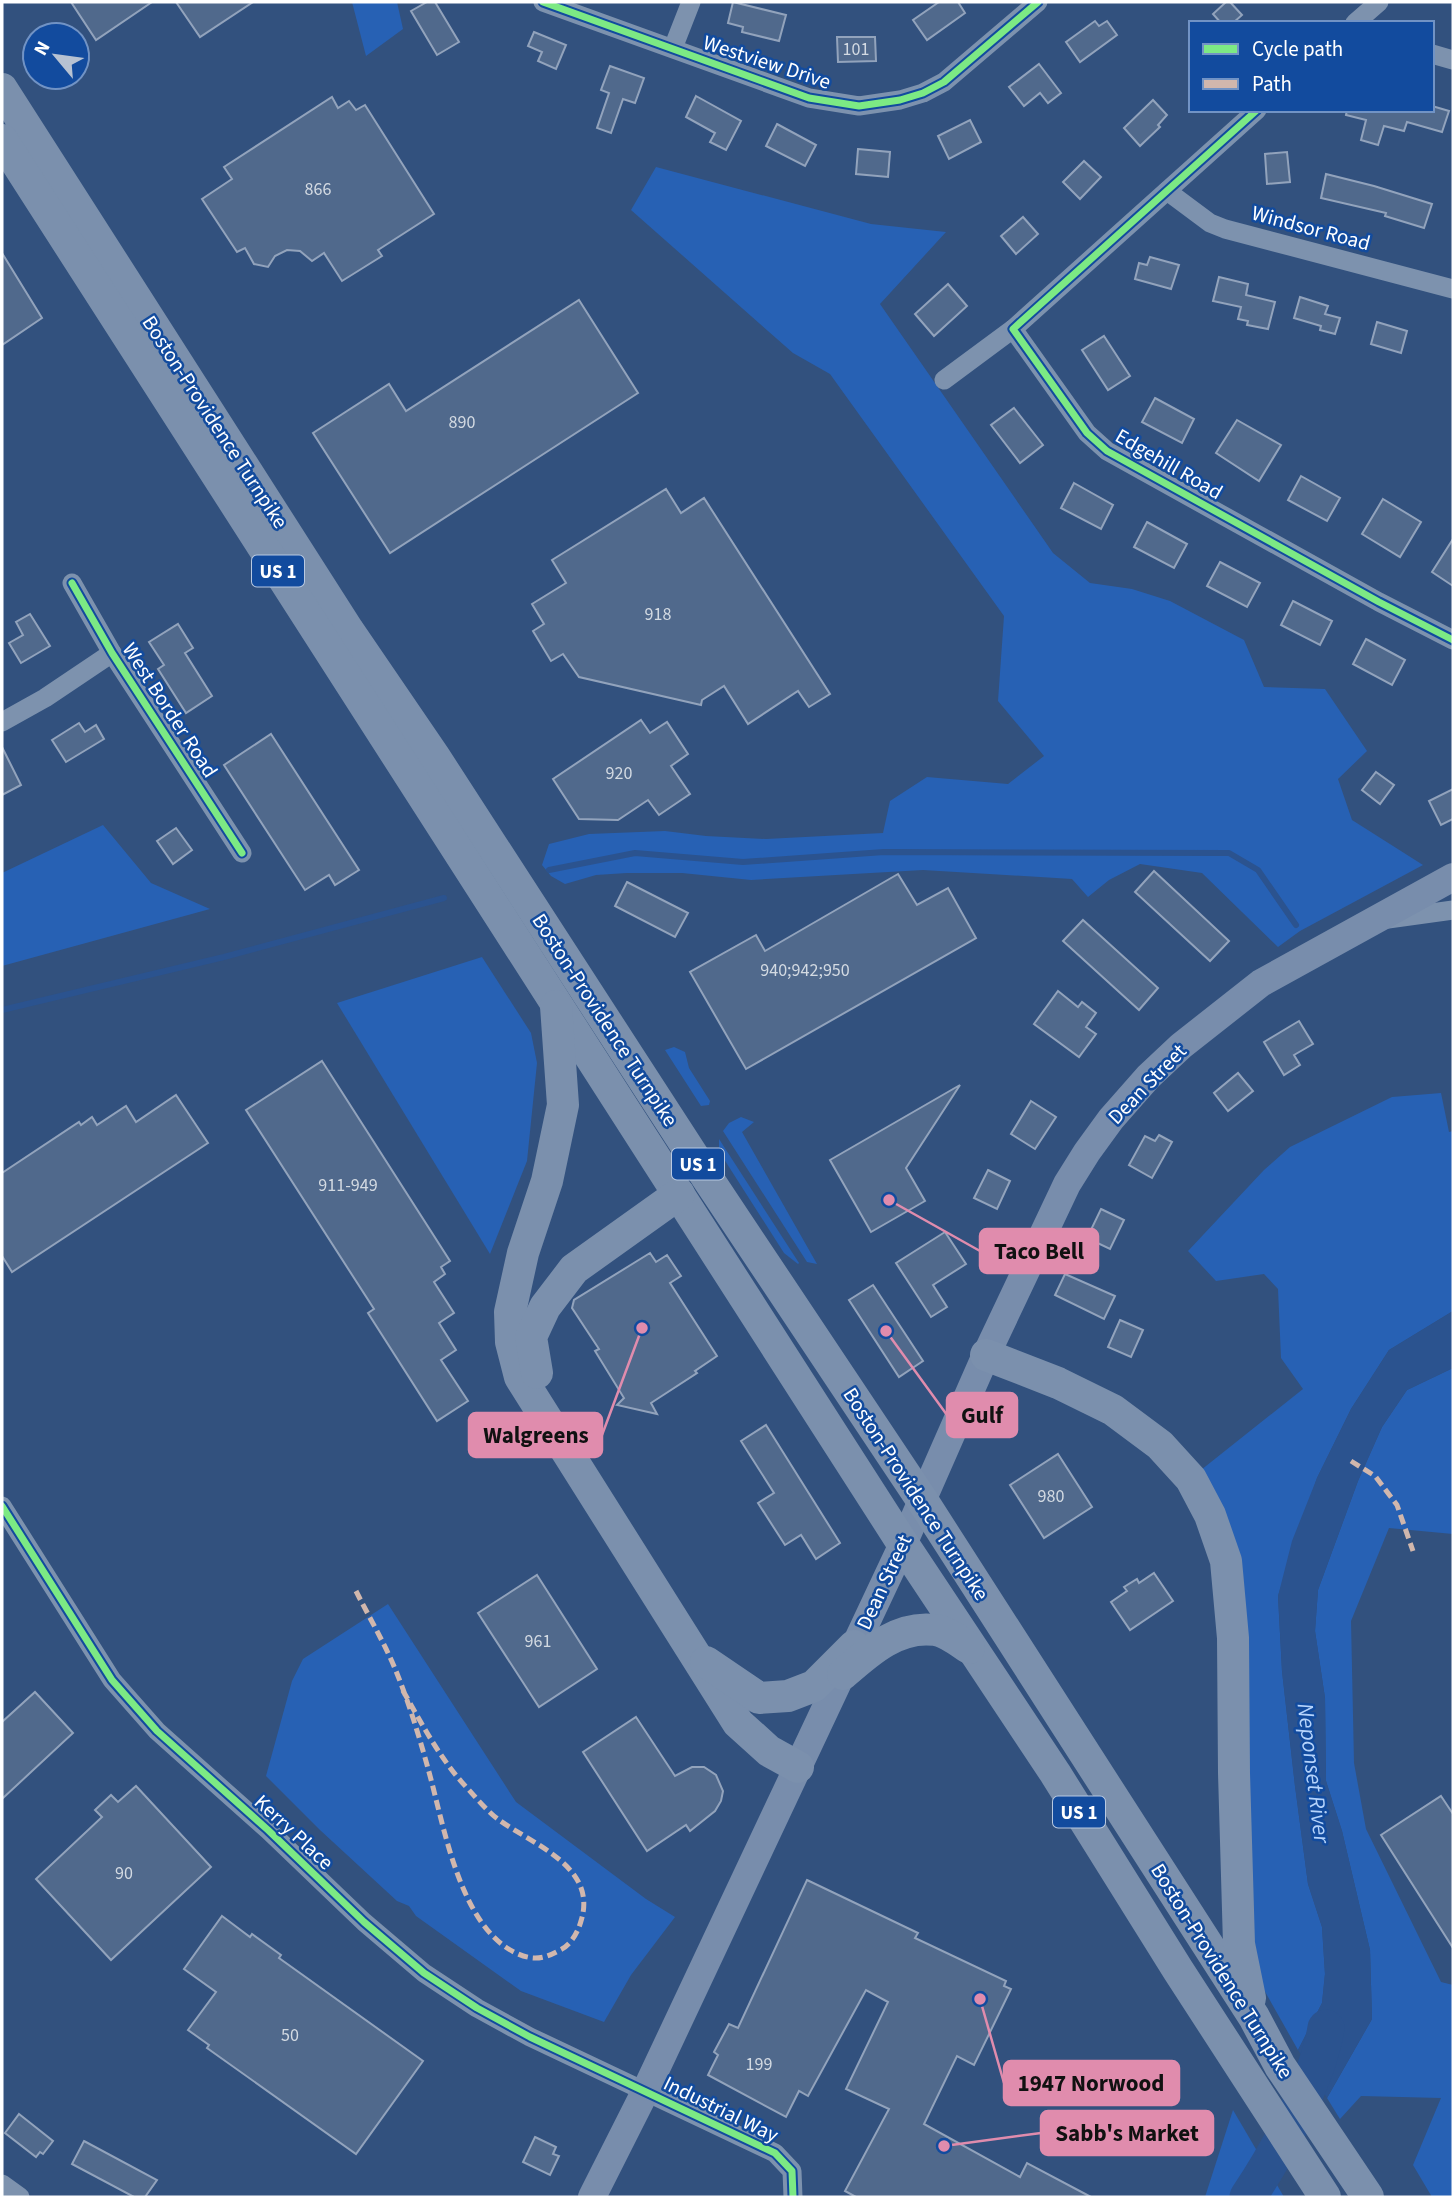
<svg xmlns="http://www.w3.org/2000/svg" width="1455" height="2199" font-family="'Source Sans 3',sans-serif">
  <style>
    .green { fill: #2761b4 }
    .water { fill: #2b538f }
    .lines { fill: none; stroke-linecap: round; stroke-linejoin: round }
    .stream { stroke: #2b538f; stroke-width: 6 }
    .river { stroke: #2b538f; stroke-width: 37 }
    .building { fill: #50698c; stroke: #92a3bc; stroke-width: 2 }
    .minor { stroke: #7d92ae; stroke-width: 19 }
    .secondary { stroke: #788dac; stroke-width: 28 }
    .primary { stroke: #7b90ad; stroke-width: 32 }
    .quiet { stroke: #d1b7ad; stroke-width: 5; stroke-dasharray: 10 5; stroke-linecap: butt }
    .cycleway-casing { stroke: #124b9e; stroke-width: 11 }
    .cycleway { stroke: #7ce984; stroke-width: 7 }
    .labels { text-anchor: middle; stroke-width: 5; stroke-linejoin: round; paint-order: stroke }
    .number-label { font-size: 18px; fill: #d3dae2 }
    .shield { fill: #124b9e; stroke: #b8c9e2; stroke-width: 2 }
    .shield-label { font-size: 19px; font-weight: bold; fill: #fff }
    .street-label { font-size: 21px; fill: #fff; stroke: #124b9e }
    .water-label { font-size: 23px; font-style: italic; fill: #b5d3fb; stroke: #124b9e }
    .leader { fill: none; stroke: #e08cad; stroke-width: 2.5 }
    .callout-dot { fill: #e08cad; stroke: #124b9e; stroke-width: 2.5 }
    .callout { fill: #e08cad; stroke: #e08cad; stroke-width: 2.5 }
    .callout-label { font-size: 23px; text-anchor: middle; font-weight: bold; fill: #111 }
  </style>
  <rect width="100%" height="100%" fill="#32517e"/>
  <g class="green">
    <polygon points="352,2 397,2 403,29 366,56"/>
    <polygon points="656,167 871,224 946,232 880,304 1053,553 1090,583 1132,589 1170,601 1244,640 1264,687 1325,689 1367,751 1338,779 1352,820 1423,865 1300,931 1278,947 1202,873 1140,864 1109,880 1088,897 1072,879 923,870 751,880 682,873 627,873 596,875 565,884 551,876 542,865 549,844 589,834 665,831 706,836 766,839 883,833 890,801 927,777 1008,784 1044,756 998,701 1004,616 830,374 793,353 631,210"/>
    <polygon points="103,825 151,883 210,909 2,966 2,873"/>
    <polygon points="482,957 531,1033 537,1063 527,1161 490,1254 337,1003"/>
    <polygon points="674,1047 685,1052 689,1068 710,1101 709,1105 701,1106 665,1050"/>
    <polygon points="1441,1093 1449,1132 1453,1131 1453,1311 1389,1350 1351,1409 1317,1478 1278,1596 1282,1671 1295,1786 1308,1884 1322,1927 1325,1974 1322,2003 1298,2050 1263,1988 1250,1918 1201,1470 1303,1389 1281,1358 1278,1289 1264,1274 1216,1281 1188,1251 1264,1170 1290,1147 1392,1097"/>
    <polygon points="741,1117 754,1122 742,1132 817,1264 807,1262 723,1131 729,1123"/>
    <polygon points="719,1139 799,1263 798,1264 784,1253 722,1156 719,1149"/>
    <polygon points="1453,1368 1453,1534 1389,1528 1351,1621 1354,1763 1366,1829 1441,1982 1453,1985 1453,2197 1432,2197 1413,2165 1441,2098 1361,2096 1340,2119 1327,2098 1372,2019 1370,1950 1342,1831 1326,1781 1325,1698 1315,1631 1318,1590 1358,1481 1382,1427 1407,1390"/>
    <polygon points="388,1604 516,1802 646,1899 675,1917 631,1975 604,2022 521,1991 416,1916 409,1906 397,1901 320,1830 266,1776 292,1681 303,1659"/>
    <polygon points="1233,2110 1284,2197 1205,2197"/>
  </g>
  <polygon class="water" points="1453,1311 1453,1368 1407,1390 1382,1427 1358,1481 1318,1590 1315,1631 1325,1698 1326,1781 1342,1831 1370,1950 1372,2019 1327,2098 1298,2050 1322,2003 1325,1974 1322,1927 1308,1884 1295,1786 1282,1671 1278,1596 1292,1541 1317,1478 1351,1409 1389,1350"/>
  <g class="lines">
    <g class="stream">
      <polyline points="549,870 635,853 743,862 884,852 1229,853 1258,870 1296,925"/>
      <polyline points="2,1010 224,957 444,898"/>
    </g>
    <path class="river" d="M1248,2197C1278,2152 1317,2082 1326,2028"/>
  </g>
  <g class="building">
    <polygon points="71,2 152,2 96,40"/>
    <polygon points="176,2 253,2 200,37"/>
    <polygon points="427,2 435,2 459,42 437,55 411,11"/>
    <polygon points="733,2 786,15 779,41 742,32 743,27 728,23"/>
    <polygon points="939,2 958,2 965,13 927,40 913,20"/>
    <polygon points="1226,2 1230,2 1242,15 1233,23 1221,23 1213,14"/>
    <polygon points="1095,21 1099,26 1107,21 1117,35 1080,62 1066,42"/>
    <polygon points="534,32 566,45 556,69 538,61 542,52 528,46"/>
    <polygon points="837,37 875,37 876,61 838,62"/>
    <polygon points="1039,64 1061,93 1048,103 1040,93 1024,106 1009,87"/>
    <polygon points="610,66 644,78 635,103 623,99 611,133 597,128 609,93 601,90"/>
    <polygon points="696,96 741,121 726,150 710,142 715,133 686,117"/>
    <polygon points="332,97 338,108 349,101 356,110 365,105 434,214 378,250 382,256 342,281 324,253 312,261 300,251 287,250 275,256 268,267 254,264 245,248 237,252 202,199 232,179 224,167"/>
    <polygon points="1153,100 1167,115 1158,125 1160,127 1140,146 1124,128"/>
    <polygon points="1432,106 1449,111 1442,132 1407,122 1404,131 1384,126 1378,145 1361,140 1366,120 1346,115 1347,110 1432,110"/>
    <polygon points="970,120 981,142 949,159 938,136"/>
    <polygon points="777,124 816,145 805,166 766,146"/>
    <polygon points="858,149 890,152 888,177 856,174"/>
    <polygon points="1287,152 1290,182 1267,184 1265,154"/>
    <polygon points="1084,161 1101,177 1080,199 1063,182"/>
    <polygon points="1326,174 1374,186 1432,204 1424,228 1385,216 1386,213 1321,198"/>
    <polygon points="1023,217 1038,234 1016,254 1001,236"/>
    <polygon points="2,253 42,318 2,345"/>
    <polygon points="1150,257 1179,265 1171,289 1135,279 1139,263 1147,265"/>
    <polygon points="1219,277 1248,284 1246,295 1275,302 1268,329 1247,325 1248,321 1238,319 1241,307 1213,301"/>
    <polygon points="948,284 967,306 934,336 915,314"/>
    <polygon points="1300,297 1328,306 1325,314 1340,318 1335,334 1320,330 1321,326 1294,318"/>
    <polygon points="579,300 638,393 390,553 313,433 389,384 406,411"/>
    <polygon points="1377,322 1407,331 1401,353 1371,344"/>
    <polygon points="1104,336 1130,376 1108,390 1082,350"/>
    <polygon points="1155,398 1194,419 1182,443 1142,422"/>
    <polygon points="1014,408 1043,445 1020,463 991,425"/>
    <polygon points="1237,420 1281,445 1259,481 1216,453"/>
    <polygon points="1301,476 1340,498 1327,521 1288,500"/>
    <polygon points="1074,483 1113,505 1101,529 1061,508"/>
    <polygon points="666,489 681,513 704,498 830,694 809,707 798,691 748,724 724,686 702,700 701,705 579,677 563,654 551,661 533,631 544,624 532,604 566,583 552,560"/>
    <polygon points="1383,499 1421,522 1400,557 1362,534"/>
    <polygon points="1147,522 1187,544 1174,568 1134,547"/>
    <polygon points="1453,539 1453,586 1432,572"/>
    <polygon points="1220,562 1260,583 1247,607 1207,586"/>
    <polygon points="1293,601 1332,621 1320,645 1281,625"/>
    <polygon points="30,614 50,646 21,663 9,643 23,635 16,622"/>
    <polygon points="178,624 193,648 185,653 212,696 186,713 158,669 164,665 149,642"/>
    <polygon points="1366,639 1405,660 1392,685 1353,664"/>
    <polygon points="641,720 650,733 667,722 688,754 671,766 690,794 659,815 648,800 618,820 579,819 553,779"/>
    <polygon points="79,723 85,732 96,725 104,739 66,762 52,740"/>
    <polygon points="271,734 359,870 335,885 329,875 305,890 224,765"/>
    <polygon points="2,747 21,785 2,795"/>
    <polygon points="1376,772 1394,785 1380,804 1362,790"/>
    <polygon points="1453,789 1453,819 1441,825 1429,801"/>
    <polygon points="176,828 192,850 173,864 157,841"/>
    <polygon points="1154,871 1229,941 1210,961 1135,892"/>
    <polygon points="898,874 917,905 948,888 976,938 746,1069 690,972 756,935 765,951"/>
    <polygon points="627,882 688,913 675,937 615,906"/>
    <polygon points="1083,920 1158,988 1139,1010 1063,941"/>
    <polygon points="1058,991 1078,1007 1082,1002 1096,1013 1086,1027 1096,1034 1079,1057 1034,1024"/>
    <polygon points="1299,1021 1313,1044 1294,1055 1300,1065 1284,1075 1264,1042"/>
    <polygon points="322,1061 450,1261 441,1267 445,1274 434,1282 454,1313 439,1323 456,1350 441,1360 468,1401 437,1421 368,1313 374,1309 246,1110"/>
    <polygon points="1238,1073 1253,1091 1228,1111 1214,1093"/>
    <polygon points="960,1085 906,1168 925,1201 871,1232 830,1160"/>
    <polygon points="176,1095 208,1143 12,1272 2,1256 2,1173 79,1122 81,1125 92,1117 97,1125 126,1106 136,1122"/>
    <polygon points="1031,1101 1056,1117 1035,1149 1011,1134"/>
    <polygon points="1159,1135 1172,1142 1152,1178 1129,1165 1145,1136 1155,1141"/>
    <polygon points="988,1170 1010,1181 997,1209 974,1198"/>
    <polygon points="1101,1209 1124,1220 1110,1249 1087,1238"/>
    <polygon points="945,1232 966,1264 933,1285 947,1307 931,1317 896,1263"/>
    <polygon points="650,1253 656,1262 667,1255 681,1276 670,1283 717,1356 695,1371 697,1373 651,1403 657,1414 617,1405 624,1398 595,1351 599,1349 572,1308 574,1300"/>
    <polygon points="1065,1274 1115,1296 1104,1319 1055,1295"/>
    <polygon points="873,1285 923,1361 899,1377 849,1300"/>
    <polygon points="1120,1320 1143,1330 1131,1357 1108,1347"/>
    <polygon points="766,1425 840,1543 816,1559 801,1535 785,1545 758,1503 774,1493 741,1441"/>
    <polygon points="1058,1454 1092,1507 1044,1538 1010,1485"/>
    <polygon points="1154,1573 1173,1601 1130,1630 1111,1602 1127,1591 1124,1587 1137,1579 1139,1583"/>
    <polygon points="537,1575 597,1669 539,1707 478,1613"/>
    <polygon points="35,1692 73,1733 2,1799 2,1722"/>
    <polygon points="636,1717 675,1776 692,1767 704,1767 716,1775 723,1791 721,1801 715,1811 690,1831 686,1825 647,1851 583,1752"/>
    <polygon points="136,1786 211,1867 111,1960 36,1879 102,1817 95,1810 111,1795 118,1802"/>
    <polygon points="1441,1796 1453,1814 1453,1948 1381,1835"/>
    <polygon points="807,1880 918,1933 915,1938 1006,1981 1004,1986 1011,1989 974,2065 957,2056 924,2124 1020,2177 1027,2163 1091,2197 856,2197 845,2191 889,2109 846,2089 888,2002 866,1990 808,2096 799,2091 786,2117 708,2075 718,2055 714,2052 729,2024 738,2028"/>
    <polygon points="222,1916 250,1937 252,1934 281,1955 279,1958 423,2061 356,2154 207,2048 209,2045 188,2030 216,1992 184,1969"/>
    <polygon points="19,2114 53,2141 43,2154 40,2152 36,2157 5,2133"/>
    <polygon points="535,2137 556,2147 553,2154 559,2156 550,2175 523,2162"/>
    <polygon points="84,2141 157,2180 145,2197 134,2197 72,2164"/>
  </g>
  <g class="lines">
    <g class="minor">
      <polyline points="543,2 809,98 859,106 900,100 923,93 944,82 1038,2"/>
      <polyline points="1355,23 1379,2"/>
      <polyline points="673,48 691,2"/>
      <polyline points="1432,54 1453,60"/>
      <polyline points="1257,110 1013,329 1087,433 1107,451 1379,602 1453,640"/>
      <polyline points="1167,191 1210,223 1225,229 1453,289"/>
      <polyline points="944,380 1013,329"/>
      <polyline points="72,583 112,653 242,853"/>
      <polyline points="2,722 45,698 112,653"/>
      <polyline points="1388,919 1453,910"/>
      <polyline points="2,1506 112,1680 157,1731 268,1830 364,1922 424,1973 477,2008 530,2037 775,2153 792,2171 793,2197"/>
      <polyline points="2,2184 20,2197"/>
    </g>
    <polyline class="secondary" points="592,2197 645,2092 903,1544 986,1355 1067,1184 1087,1152 1111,1119 1148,1077 1181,1046 1261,983 1453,877"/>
    <g class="primary">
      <polyline points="2,89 348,630 434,756 708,1179 922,1500 1254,2017 1280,2066 1368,2197"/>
      <polyline points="2,140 903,1544 1055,1773 1178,1970 1325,2197"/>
      <polyline points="556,1006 563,1105 547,1181 523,1253 510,1312 511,1342 520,1377 738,1723 769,1751 798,1767"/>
      <polyline points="986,1355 1058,1383 1113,1410 1160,1445 1191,1479 1210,1515 1226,1561 1233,1638 1234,1773 1239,1944 1250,1998"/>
      <polyline points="537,1373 531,1337 545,1307 574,1269 679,1194"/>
      <polyline points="706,1662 759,1698 788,1696 814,1686 854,1646"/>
      <path d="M843,1674C869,1651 898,1625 935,1630C946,1631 960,1642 969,1648"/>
    </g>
    <g class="quiet">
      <polyline points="1351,1461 1375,1476 1397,1505 1413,1551"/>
      <path d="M356,1591C369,1617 385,1644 396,1671C409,1703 420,1739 429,1772C444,1826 460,1927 516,1953C533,1961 544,1959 560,1950C571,1945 578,1932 581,1921C598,1867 534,1845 499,1820C488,1812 478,1800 469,1790C441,1761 422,1724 402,1689"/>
    </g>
    <defs>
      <g id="cycleway">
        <polyline points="543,2 809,98 859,106 900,100 923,93 944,82 1038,2"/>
        <polyline points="1257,110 1013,329 1087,433 1107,451 1379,602 1453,640"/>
        <polyline points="72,583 112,653 242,853"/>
        <polyline points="2,1506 112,1680 157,1731 268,1830 364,1922 424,1973 477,2008 530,2037 775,2153 792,2171 793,2197"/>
      </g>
    </defs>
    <use href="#cycleway" class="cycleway-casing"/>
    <use href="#cycleway" class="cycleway"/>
  </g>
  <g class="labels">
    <g class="number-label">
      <text x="856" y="55">101</text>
      <text x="318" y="195">866</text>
      <text x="462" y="428">890</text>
      <text x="658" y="620">918</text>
      <text x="619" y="779">920</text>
      <text x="805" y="976">940;942;950</text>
      <text x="348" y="1191">911-949</text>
      <text x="1051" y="1502">980</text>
      <text x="538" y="1647">961</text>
      <text x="124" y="1879">90</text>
      <text x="290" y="2041">50</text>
      <text x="759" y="2070">199</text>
    </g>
    <g class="shield">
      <rect x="252" y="555.5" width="52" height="31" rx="5"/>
      <rect x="672" y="1148.5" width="52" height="31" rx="5"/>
      <rect x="1053" y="1796.5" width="52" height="31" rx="5"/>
    </g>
    <g class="shield-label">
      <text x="278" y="578">US 1</text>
      <text x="698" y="1171">US 1</text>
      <text x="1079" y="1819">US 1</text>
    </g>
    <g class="street-label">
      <text transform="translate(767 62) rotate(18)" y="7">Westview Drive</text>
      <text transform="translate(1311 228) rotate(15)" y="7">Windsor Road</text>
      <text transform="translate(215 422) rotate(57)" y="7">Boston-Providence Turnpike</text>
      <text transform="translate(1169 464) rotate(30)" y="7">Edgehill Road</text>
      <text transform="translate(170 710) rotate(57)" y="7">West Border Road</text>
      <text transform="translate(605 1020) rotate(57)" y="7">Boston-Providence Turnpike</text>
      <text transform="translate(1147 1084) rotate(-46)" y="7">Dean Street</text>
      <text transform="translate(916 1494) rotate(57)" y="7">Boston-Providence Turnpike</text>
      <text transform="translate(884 1582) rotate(-65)" y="7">Dean Street</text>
      <text transform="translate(294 1832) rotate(43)" y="7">Kerry Place</text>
      <text transform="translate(1222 1971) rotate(58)" y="7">Boston-Providence Turnpike</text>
      <text transform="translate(721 2109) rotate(26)" y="7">Industrial Way</text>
    </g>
    <g class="water-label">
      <text transform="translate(1314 1773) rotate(83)" y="8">Neponset River</text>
    </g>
  </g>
  <path class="leader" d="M889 1200L980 1251M886 1331L947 1415M642 1328L602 1435M980 1999L1004 2083M944 2146L1041 2133"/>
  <g class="callout-dot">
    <circle cx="889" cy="1200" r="7"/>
    <circle cx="886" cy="1331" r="7"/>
    <circle cx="642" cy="1328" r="7"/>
    <circle cx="980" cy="1999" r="7"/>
    <circle cx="944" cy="2146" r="7"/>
  </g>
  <g class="callout">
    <rect x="980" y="1229" width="118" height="44" rx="7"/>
    <rect x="947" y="1393" width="70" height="44" rx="7"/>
    <rect x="469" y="1413" width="133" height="44" rx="7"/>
    <rect x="1004" y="2061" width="175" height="44" rx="7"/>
    <rect x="1041" y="2111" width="172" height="44" rx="7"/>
  </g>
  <g class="callout-label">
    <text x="1039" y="1259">Taco Bell</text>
    <text x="982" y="1423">Gulf</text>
    <text x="536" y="1443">Walgreens</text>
    <text x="1091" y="2091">1947 Norwood</text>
    <text x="1127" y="2141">Sabb's Market</text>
  </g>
  <rect width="1455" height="2199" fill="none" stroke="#ffffff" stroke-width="7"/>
  <rect x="1189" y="21" width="245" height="91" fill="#124b9e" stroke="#7193c5" stroke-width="2"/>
  <rect x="1203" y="44" width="35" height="10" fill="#7ce984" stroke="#7193c5" stroke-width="2"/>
  <text x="1252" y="56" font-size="21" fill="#ffffff">Cycle path</text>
  <rect x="1203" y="79" width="35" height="10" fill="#d1b7ad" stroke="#7193c5" stroke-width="2"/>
  <text x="1252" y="91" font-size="21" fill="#ffffff">Path</text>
  <g transform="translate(56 56) rotate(299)"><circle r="33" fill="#124b9e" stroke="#7193c5" stroke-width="2"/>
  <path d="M0-5L12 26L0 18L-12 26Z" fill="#b7c2d2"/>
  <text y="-10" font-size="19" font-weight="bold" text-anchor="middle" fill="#ffffff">N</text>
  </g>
</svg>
